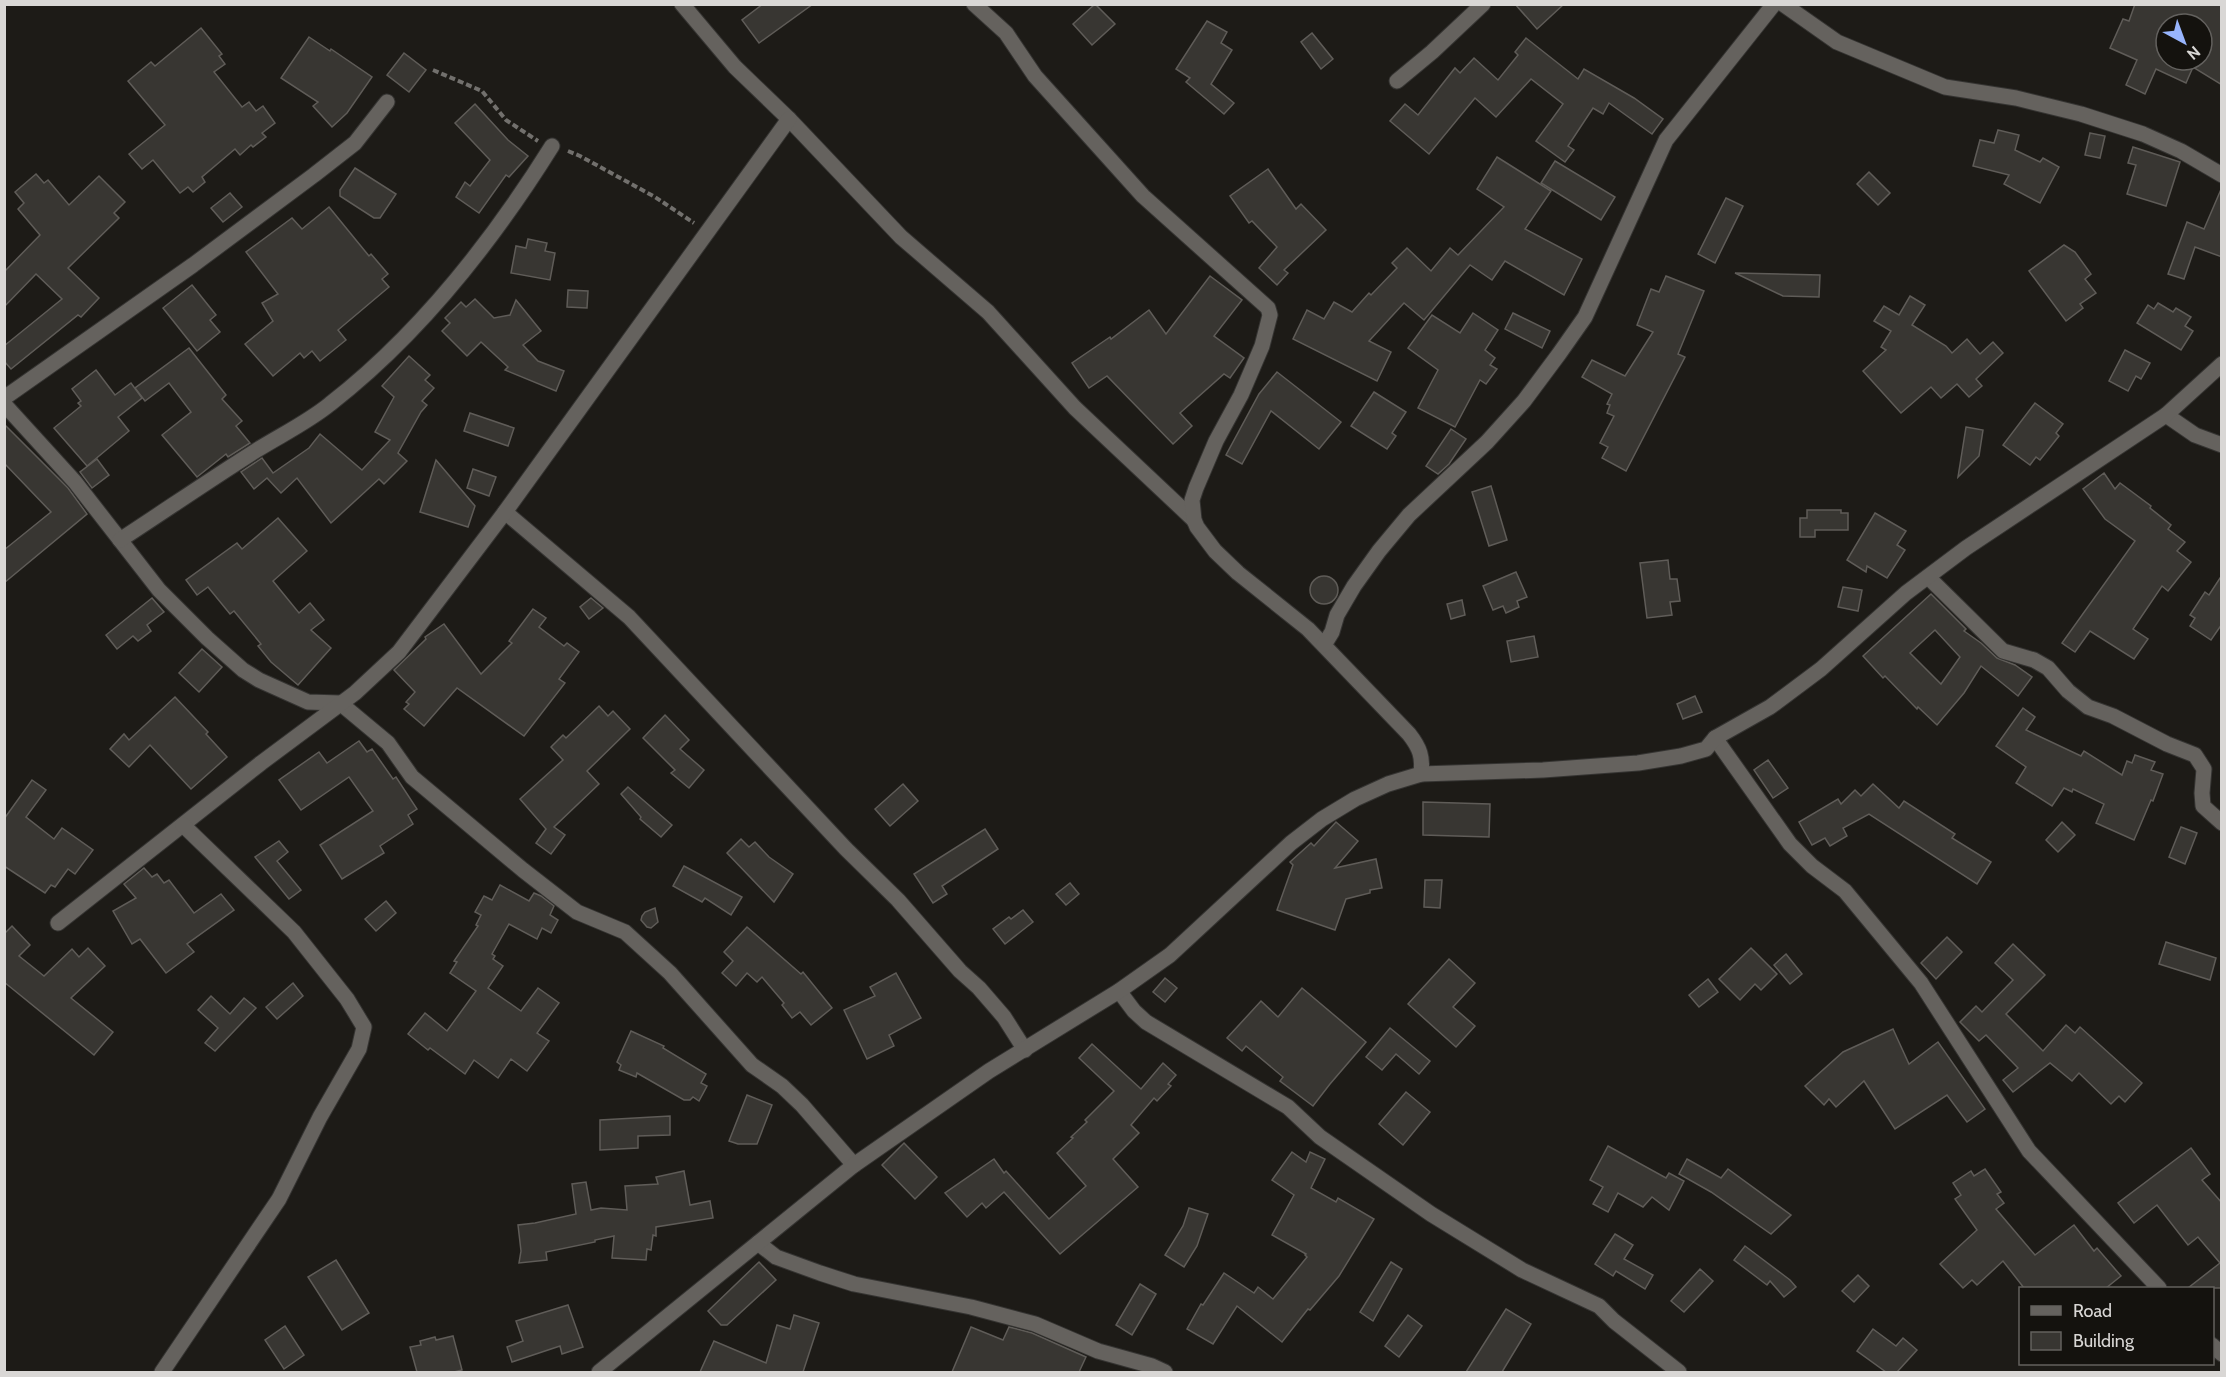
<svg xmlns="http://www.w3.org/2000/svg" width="2226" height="1377" font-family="Cabin,sans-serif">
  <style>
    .building { fill: #383632; stroke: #5f5c58; stroke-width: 1.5; fill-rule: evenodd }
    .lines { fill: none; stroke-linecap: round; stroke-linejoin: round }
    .minor-casing { stroke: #353432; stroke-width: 17 }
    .path { stroke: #72706d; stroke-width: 4; stroke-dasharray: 6 3; stroke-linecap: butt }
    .minor { stroke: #65625e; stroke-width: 15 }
  </style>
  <rect width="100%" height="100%" fill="#1d1b17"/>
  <g class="building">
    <polygon points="763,4 813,4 759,43 742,20"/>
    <polygon points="1095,4 1115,24 1092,45 1073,24"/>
    <polygon points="1515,4 1564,4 1537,29"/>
    <path d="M2135,4H2222V85L2193,67L2186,83L2156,69L2145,94L2126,85L2137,60L2110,48L2123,19L2129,21ZM2166,24H2202V60H2166Z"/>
    <polygon points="1207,21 1227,32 1221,43 1232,50 1211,84 1234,103 1224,114 1186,82 1190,78 1176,69"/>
    <polygon points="201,28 222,54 219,56 225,64 214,72 242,107 249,102 256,111 263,106 275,123 262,133 266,137 253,147 251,145 240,155 235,149 202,177 205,182 193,192 188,187 180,193 153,160 142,169 129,154 165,125 128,81 151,62 155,66"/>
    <polygon points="1312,33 1333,59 1321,69 1301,42"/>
    <polygon points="309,37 330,51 331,49 372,77 347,113 332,127 313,106 318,102 281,78"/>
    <polygon points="1526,38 1578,79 1584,69 1634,98 1663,119 1652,134 1609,103 1603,114 1593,108 1568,146 1574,150 1565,162 1536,141 1563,104 1531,79 1496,117 1475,98 1429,154 1390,121 1405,104 1418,115 1455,68 1460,73 1474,58 1498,80 1518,55 1515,52"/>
    <polygon points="404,53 426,70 409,92 387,75"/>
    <polygon points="475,104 508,140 528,156 509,177 506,175 479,213 456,197 465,182 470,186 490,160 455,123"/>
    <polygon points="1998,130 2019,135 2015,150 2040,162 2043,158 2059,167 2040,203 2004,184 2009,175 1973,166 1980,140 1994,143"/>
    <polygon points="2090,133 2105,136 2100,158 2085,155"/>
    <polygon points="2133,147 2180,162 2166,206 2127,194 2136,165 2128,163"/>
    <polygon points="1497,157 1551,191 1525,229 1582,259 1564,295 1505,261 1492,280 1470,265 1424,320 1404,303 1369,341 1391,352 1377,381 1293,339 1307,310 1324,319 1334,302 1352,312 1369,293 1371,295 1397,268 1392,263 1407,248 1431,271 1450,248 1458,255 1504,207 1477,189"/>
    <polygon points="1555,161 1615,197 1601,220 1541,183"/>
    <polygon points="355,168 396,194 380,218 374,218 340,196 340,190"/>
    <polygon points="1268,169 1296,209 1301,204 1326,230 1284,270 1288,273 1277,285 1259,268 1277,247 1252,221 1249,223 1230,196"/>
    <polygon points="1869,172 1890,193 1878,205 1857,184"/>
    <polygon points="36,174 44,183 48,180 69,205 99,176 125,202 114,213 119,218 68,268 99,298 81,317 78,315 11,369 4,361 4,346 62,299 36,274 4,307 4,272 40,235 18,209 24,203 15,192"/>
    <polygon points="2222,187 2222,257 2195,247 2184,279 2168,274 2187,222 2204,229"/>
    <polygon points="230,193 242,207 223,222 211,208"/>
    <polygon points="1726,198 1743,206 1715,263 1698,254"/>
    <polygon points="329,207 369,256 371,254 388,274 382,279 389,287 338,330 346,340 320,361 312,351 304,358 300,353 273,376 245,344 273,321 262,303 278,294 246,252 292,218 302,229"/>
    <polygon points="528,239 547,243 545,251 555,253 550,280 511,273 516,246 526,248"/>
    <polygon points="2064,245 2075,252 2091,274 2085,279 2096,293 2080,304 2083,308 2066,321 2029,271"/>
    <polygon points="1735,273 1820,275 1819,297 1783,296"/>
    <polygon points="1210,276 1242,300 1214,336 1244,358 1230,378 1224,374 1180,413 1192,426 1173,444 1107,376 1089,388 1072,363 1110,337 1111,339 1149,310 1166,334"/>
    <polygon points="1666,276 1704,291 1678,354 1685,357 1626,471 1602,458 1608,447 1600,443 1614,416 1607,413 1610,405 1607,404 1612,394 1582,377 1592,360 1625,376 1653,332 1637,325 1651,289 1659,292"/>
    <polygon points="192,285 216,315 210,320 220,332 197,351 163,308"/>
    <polygon points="568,290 588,291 587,308 567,307"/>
    <polygon points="1910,296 1925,305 1912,325 1946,346 1952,353 1967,339 1980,354 1993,342 2003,353 1976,379 1982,386 1969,397 1957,384 1941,398 1931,387 1901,413 1863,371 1886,350 1881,347 1891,331 1874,321 1884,306 1899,315"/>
    <polygon points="475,299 494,318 510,315 516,300 541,331 523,345 538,361 564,371 556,391 505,370 508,367 481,342 467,356 442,331 450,323 445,318 461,302 466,307"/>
    <polygon points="2158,303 2173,312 2176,308 2191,317 2185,326 2193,331 2181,350 2137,323 2148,305 2154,309"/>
    <polygon points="1473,313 1498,330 1485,350 1495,358 1490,365 1497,369 1486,384 1480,380 1455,427 1418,408 1438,370 1408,348 1432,315 1460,333"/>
    <polygon points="1513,313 1550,331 1542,348 1505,329"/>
    <polygon points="189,348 226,395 222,399 242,421 236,426 250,443 228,457 226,454 197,477 162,435 191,412 169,383 145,401 135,388"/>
    <polygon points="2125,350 2150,363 2141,379 2136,376 2128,391 2109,381"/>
    <polygon points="409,356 430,375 425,380 434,388 422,401 427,405 421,412 398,453 407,461 384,484 379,479 331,523 297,478 281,493 267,478 254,489 241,472 262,458 273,473 309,448 320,434 362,470 390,440 375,432 394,397 382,386"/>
    <polygon points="96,370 115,395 131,383 142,398 118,417 129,431 87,466 54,428 81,406 78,403 81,401 72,389"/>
    <polygon points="1277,372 1341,422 1319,449 1271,411 1242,464 1226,455 1259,394"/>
    <polygon points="1374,392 1406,412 1392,433 1396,436 1387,449 1351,426"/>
    <polygon points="2035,403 2063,424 2056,433 2059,436 2040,460 2036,457 2030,465 2003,445"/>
    <polygon points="470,413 514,428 508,446 464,431"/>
    <polygon points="4,424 68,488 87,514 4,583 4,550 51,512 4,463"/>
    <polygon points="1966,427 1983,430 1979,456 1958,477"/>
    <polygon points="1451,429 1466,439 1449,464 1438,474 1426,466"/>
    <polygon points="97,459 109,475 92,488 80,472"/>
    <polygon points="436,460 475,506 468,527 420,512"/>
    <polygon points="473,469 496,477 489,496 467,488"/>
    <polygon points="2104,473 2115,489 2120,483 2151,506 2150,508 2171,525 2168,529 2185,542 2177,551 2191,562 2168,591 2162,586 2133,629 2148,639 2134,659 2090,631 2075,652 2062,643 2135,541 2105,519 2083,489"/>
    <polygon points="1491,486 1507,540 1489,546 1472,492"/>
    <polygon points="1807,510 1841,510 1841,513 1848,513 1848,530 1815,530 1815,537 1800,537 1800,518 1807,518"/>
    <polygon points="1875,513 1906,531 1897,545 1905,550 1887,578 1867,566 1866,572 1847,560"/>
    <polygon points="278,518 307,551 273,581 299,613 310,603 324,620 311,630 331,648 298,685 271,662 258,646 261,644 234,611 230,614 208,587 197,595 186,580 237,543 242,549"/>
    <polygon points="1668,560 1670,579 1677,579 1680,601 1670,602 1672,615 1647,618 1640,563"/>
    <polygon points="1516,572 1527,597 1517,601 1519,607 1506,613 1503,606 1493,610 1483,586"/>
    <polygon points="2222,575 2222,624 2211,640 2190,626 2195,618 2190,615 2205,592 2209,595"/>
    <circle cx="1324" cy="590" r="14"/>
    <polygon points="1843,587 1862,590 1858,611 1838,607"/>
    <path d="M1931,594L1966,629L1964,631L1981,643L1997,658L2015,665L2032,677L2018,696L1981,666L1964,693L1937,725L1918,707L1917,709L1885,676L1883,678L1863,656ZM1935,630L1960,657L1941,684L1910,653Z"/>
    <polygon points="152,598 164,612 147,625 151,631 138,641 133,636 117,649 106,635"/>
    <polygon points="591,598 603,608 589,619 580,607"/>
    <polygon points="1462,600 1465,615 1451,619 1447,604"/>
    <polygon points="533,609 546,618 539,627 564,646 567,643 579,652 559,679 565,683 524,736 457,688 424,726 404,709 409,704 406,702 415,692 394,670 426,639 425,637 444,624 481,674 512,643 509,641"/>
    <polygon points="1534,636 1538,657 1511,662 1507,641"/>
    <polygon points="202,649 222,667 199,692 179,673"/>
    <polygon points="1695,696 1702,712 1683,719 1677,704"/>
    <polygon points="175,697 208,732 206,734 227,757 191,789 150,745 129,767 110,749 124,734 129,740"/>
    <polygon points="599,706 608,716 613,711 630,729 587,771 599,784 554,827 565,835 551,854 536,843 546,829 520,799 563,760 551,747 563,735 566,738"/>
    <polygon points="2023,708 2035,717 2026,730 2081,756 2084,751 2122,775 2127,761 2132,763 2135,755 2155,762 2151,770 2163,774 2153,801 2151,800 2134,840 2096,823 2104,804 2073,789 2072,792 2064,788 2052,806 2016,783 2026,767 1996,746"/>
    <polygon points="665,715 689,740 680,749 704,770 689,788 671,773 675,770 643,738"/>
    <polygon points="359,741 367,752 372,749 393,779 396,777 417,809 408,815 413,824 380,846 384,853 342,879 320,845 373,811 349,777 301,810 279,780 319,752 327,763"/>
    <polygon points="1768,760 1788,788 1773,798 1754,770"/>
    <polygon points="32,780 46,790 26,817 54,839 62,828 93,850 75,874 68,869 55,887 51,885 45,893 4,866 4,819"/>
    <polygon points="903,784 918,801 890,826 875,809"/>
    <polygon points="1873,784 1899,808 1904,801 1955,834 1952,838 1991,862 1977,884 1869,814 1843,828 1847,836 1830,846 1825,838 1812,845 1799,822 1838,799 1841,804 1855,790 1861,796"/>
    <polygon points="628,787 672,825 661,837 640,819 641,817 621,794"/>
    <polygon points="1423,802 1490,804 1489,837 1423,835"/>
    <polygon points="1336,822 1358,841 1335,868 1376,859 1382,888 1370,890 1370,893 1346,899 1335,930 1277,910 1293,865 1290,862 1311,843 1314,846"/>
    <polygon points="2062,822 2075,835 2058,852 2046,840"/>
    <polygon points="2181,827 2197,833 2185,864 2169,857"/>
    <polygon points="985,829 998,849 942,886 947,894 933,903 914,874"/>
    <polygon points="741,839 749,847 755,842 769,857 793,874 774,902 727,853"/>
    <polygon points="279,841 288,852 277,861 301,890 289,899 255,857"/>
    <polygon points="684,866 742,897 731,915 705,898 702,902 673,886"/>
    <polygon points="144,868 152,877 157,874 164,883 169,880 194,913 221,894 234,910 187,944 194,952 166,973 140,939 132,944 113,911 136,898 124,884"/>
    <polygon points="1425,880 1442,880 1440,908 1424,907"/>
    <polygon points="1070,883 1079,894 1066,905 1056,894"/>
    <polygon points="500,885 529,901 534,893 541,896 554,906 550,915 558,920 551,933 542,928 537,939 509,924 492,954 495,956 493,959 503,966 488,988 521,1011 538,988 559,1003 537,1033 549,1041 527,1071 511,1059 498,1078 474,1060 465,1074 430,1048 428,1050 408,1034 425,1013 447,1031 476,991 450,973 457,962 454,961 478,926 476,925 481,915 475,912 484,896 492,900"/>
    <polygon points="386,901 396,913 376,931 365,919"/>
    <polygon points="655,908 658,922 651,928 647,927 641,920 642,916 645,912"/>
    <polygon points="1023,910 1033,922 1005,944 993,929 1009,917 1011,919"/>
    <polygon points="12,926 30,945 19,956 44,976 72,949 79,957 88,948 105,966 71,998 113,1032 94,1055 4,982 4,934"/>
    <polygon points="747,927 801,974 803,972 832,1008 811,1025 800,1012 792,1018 782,1005 784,1003 762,977 757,982 747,973 736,986 722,973 733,961 724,952"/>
    <polygon points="1947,937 1962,952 1936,979 1921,963"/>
    <polygon points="2166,942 2216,958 2210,980 2159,964"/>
    <polygon points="2013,944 2045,975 2006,1014 2043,1051 2066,1025 2075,1033 2080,1027 2142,1083 2125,1102 2119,1096 2111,1104 2079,1073 2072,1081 2050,1063 2013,1092 2003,1080 2018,1068 1986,1035 1979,1041 1960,1022 1976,1006 1982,1012 2013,980 1995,963"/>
    <polygon points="1751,948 1777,974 1761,990 1755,984 1740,1000 1719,979"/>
    <polygon points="1786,954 1802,974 1790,984 1774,965"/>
    <polygon points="1449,959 1475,983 1453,1007 1475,1026 1456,1047 1408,1004"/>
    <polygon points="896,973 921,1018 889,1035 894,1046 867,1059 844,1010 875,996 870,987"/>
    <polygon points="1165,978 1177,988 1165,1002 1153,992"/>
    <polygon points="1708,979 1718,992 1699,1007 1689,995"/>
    <polygon points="293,983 303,996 277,1019 266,1007"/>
    <polygon points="1302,988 1366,1042 1330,1084 1313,1106 1280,1081 1283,1077 1246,1046 1242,1051 1227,1038 1261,1001 1278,1017"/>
    <polygon points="211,996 230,1014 244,998 256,1008 215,1051 205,1043 218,1028 198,1010"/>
    <polygon points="1390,1028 1430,1061 1419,1074 1396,1054 1382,1070 1366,1057"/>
    <polygon points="1893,1029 1909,1064 1938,1042 1985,1109 1967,1122 1947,1095 1895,1129 1864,1081 1836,1107 1829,1099 1824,1105 1805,1086 1843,1052"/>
    <polygon points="631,1031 664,1046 663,1048 706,1074 701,1083 707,1086 699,1101 693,1097 690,1100 684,1100 637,1073 636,1077 619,1070 621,1065 617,1062"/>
    <polygon points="1092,1044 1141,1089 1163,1063 1176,1075 1168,1084 1171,1086 1157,1101 1154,1098 1131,1125 1139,1133 1113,1159 1138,1187 1060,1254 1004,1192 986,1208 982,1203 967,1217 945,1193 994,1159 1004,1173 1006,1171 1049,1219 1086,1186 1057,1153 1073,1138 1071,1137 1087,1122 1085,1120 1114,1091 1079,1058"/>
    <polygon points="1406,1092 1430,1112 1403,1145 1379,1124"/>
    <polygon points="747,1095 772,1105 757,1144 738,1144 729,1141"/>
    <polygon points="670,1116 670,1135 638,1136 638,1148 600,1150 600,1120"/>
    <polygon points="904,1143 937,1177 915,1199 882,1165"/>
    <polygon points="1608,1146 1666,1178 1669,1173 1684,1181 1669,1210 1652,1197 1643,1207 1618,1193 1608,1212 1593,1204 1603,1187 1590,1180"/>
    <polygon points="2191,1148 2210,1174 2202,1180 2222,1203 2222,1288 2188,1288 2220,1263 2198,1237 2188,1245 2157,1205 2134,1223 2118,1203"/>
    <polygon points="1292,1152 1306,1162 1310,1152 1325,1159 1311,1188 1336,1202 1338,1198 1374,1219 1339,1276 1310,1310 1308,1309 1282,1342 1237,1306 1213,1344 1187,1329 1201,1304 1203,1305 1224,1273 1254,1293 1258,1287 1273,1299 1307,1257 1305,1255 1306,1254 1272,1235 1294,1195 1272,1180"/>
    <polygon points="1687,1159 1721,1178 1728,1169 1791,1215 1771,1234 1711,1192 1679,1174"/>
    <polygon points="1985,1169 2001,1192 1997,1194 2004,1203 1996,1209 2035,1255 2074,1225 2094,1251 2097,1248 2121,1276 2106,1288 2024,1288 2003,1261 1977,1285 1972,1280 1963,1288 1940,1264 1977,1230 1955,1199 1961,1195 1953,1183 1971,1171 1974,1176"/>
    <polygon points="684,1171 690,1205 710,1201 713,1218 656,1227 656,1236 653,1235 651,1250 647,1249 646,1260 612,1258 614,1236 595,1240 595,1242 546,1252 547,1260 519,1263 521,1251 518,1225 535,1223 576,1214 572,1184 586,1182 591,1210 601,1208 627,1210 625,1186 658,1184 656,1177"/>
    <polygon points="1189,1208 1208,1214 1197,1246 1184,1267 1165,1255 1183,1226"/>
    <polygon points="1615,1234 1633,1245 1624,1259 1653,1275 1645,1289 1616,1271 1613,1276 1595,1264"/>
    <polygon points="1745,1246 1790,1280 1796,1287 1784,1297 1770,1281 1767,1285 1734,1260"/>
    <polygon points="336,1260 369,1313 342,1330 308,1277"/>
    <polygon points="759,1262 776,1280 727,1325 721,1325 708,1311"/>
    <polygon points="1391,1262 1402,1269 1373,1321 1360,1312"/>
    <polygon points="1700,1269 1713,1281 1684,1312 1671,1301"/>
    <polygon points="1858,1275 1869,1286 1854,1302 1842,1291"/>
    <polygon points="1140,1284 1156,1294 1132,1335 1116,1325"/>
    <polygon points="568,1305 583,1347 562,1354 560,1346 512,1362 507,1347 523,1341 516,1321"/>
    <polygon points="1506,1309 1531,1324 1502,1372 1466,1372"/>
    <polygon points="794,1315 819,1323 803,1372 700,1372 714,1341 766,1363 777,1325 790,1329"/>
    <polygon points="1408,1315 1422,1326 1399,1357 1385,1346"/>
    <polygon points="285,1326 304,1355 284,1369 265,1340"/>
    <polygon points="971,1327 1003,1340 1009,1327 1032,1333 1086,1357 1079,1372 952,1372"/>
    <polygon points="1873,1329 1896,1346 1903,1338 1917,1350 1897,1372 1886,1372 1857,1351"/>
    <polygon points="453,1336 462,1370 454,1372 417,1372 410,1347 421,1345 420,1341 435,1337 436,1340"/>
  </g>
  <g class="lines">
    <defs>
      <g id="minor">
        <polyline points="682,4 735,67 789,119 901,237 988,312 1075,408 1194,520"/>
        <path d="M974,4L1006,33L1035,76L1143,196L1268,308L1270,315L1262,346L1241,395L1216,441L1196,488L1192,500L1194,520L1197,527L1215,551L1238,573L1308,629L1409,734C1420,748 1423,757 1421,774"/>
        <polyline points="1783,4 1837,42 1945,87 2016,98 2081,114 2143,134 2181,151 2222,175"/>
        <polyline points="1397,81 1432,52 1483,4"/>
        <polyline points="4,398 193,265 314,175 355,143 387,102"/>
        <polyline points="4,404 75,482 159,590 207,638 243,670 259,680 308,702 340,703 388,743 412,777 523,870 577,912 625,932 670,973 752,1065 782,1086 802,1105 854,1165"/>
        <polyline points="2166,415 2195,435 2222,445"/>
        <polyline points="505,512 629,617 846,849 898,900 960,971 979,988 1004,1017 1025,1050"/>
        <path d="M120,540C166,510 211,479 257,450C281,435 308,422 330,404C420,334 492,242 552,146"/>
        <polyline points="1928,577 2003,651 2034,660 2048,668 2068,691 2088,707 2113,716 2167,744 2195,755 2204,769 2202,793 2203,806 2222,823"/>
        <polyline points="1324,645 1332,632 1337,615 1354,586 1379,551 1409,515 1487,442 1524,401 1559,354 1585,317 1666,140 1774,4"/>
        <polyline points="1715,738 1790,844 1812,866 1845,891 1921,983 2029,1151 2159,1288"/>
        <polyline points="58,923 261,763 355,693 399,652 505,512 789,119"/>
        <polyline points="1119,991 1134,1011 1146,1022 1288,1107 1320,1137 1431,1214 1522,1270 1599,1306 1614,1321 1679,1372"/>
        <polyline points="758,1243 776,1257 820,1273 854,1284 971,1307 1035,1324 1098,1351 1152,1366 1165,1372"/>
        <polyline points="2212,1345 2222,1354"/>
        <polyline points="162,1372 279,1199 320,1117 359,1049 364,1027 347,999 294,932 183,825"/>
        <polyline points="599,1372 854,1165 989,1071 1119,991 1170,955 1291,843 1322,819 1355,799 1388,784 1421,774 1543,770 1638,763 1681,756 1706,749 1715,738 1770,707 1821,669 1906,593 1966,548 2166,415 2222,364"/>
      </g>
    </defs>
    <use href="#minor" class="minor-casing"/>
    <g class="path">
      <polyline points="433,70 482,91 506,120 538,141"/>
      <polyline points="568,151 580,156 655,197 694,223"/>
    </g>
    <use href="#minor" class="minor"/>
  </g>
  <rect width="2226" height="1377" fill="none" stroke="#d9d7d5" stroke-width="12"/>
  <rect x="2019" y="1287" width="195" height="78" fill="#14120e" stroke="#63615e" stroke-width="1.5"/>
  <rect x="2031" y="1306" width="30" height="9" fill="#65625e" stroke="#63615e" stroke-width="1.5"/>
  <text x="2073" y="1317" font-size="18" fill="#d9d7d5">Road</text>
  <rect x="2031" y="1332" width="30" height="18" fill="#383632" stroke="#63615e" stroke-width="1.5"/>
  <text x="2073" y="1347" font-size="18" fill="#d9d7d5">Building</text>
  <g transform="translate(2184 42) rotate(139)"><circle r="28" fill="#14120e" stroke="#63615e" stroke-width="1.5"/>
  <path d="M0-4.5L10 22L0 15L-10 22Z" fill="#98b5fd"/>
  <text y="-9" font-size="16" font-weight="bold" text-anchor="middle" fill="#d9d7d5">N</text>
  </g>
</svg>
